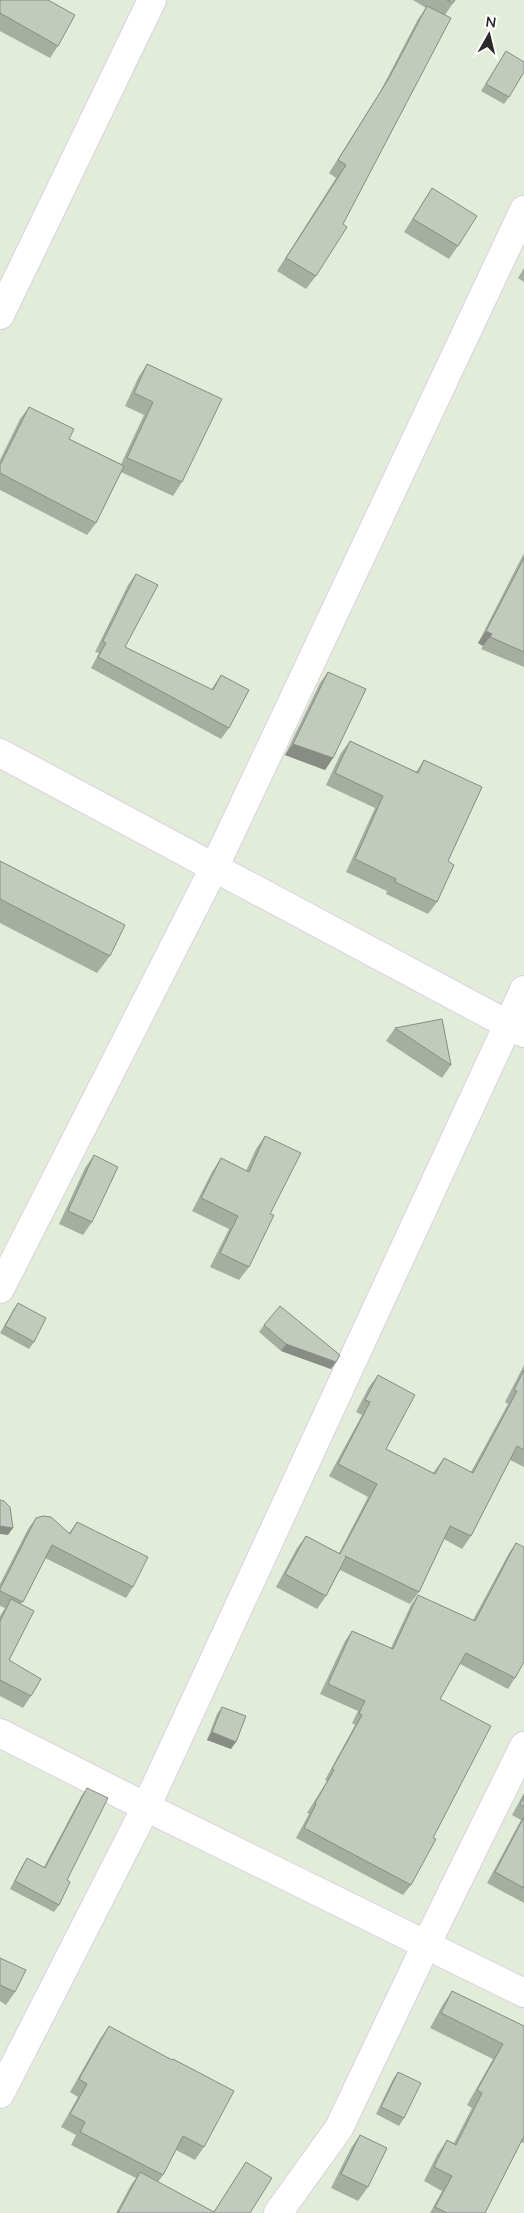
<svg xmlns="http://www.w3.org/2000/svg" width="524" height="2213" font-family="Mulish,sans-serif">
  <style>
    .lines { fill: none; stroke-linecap: round; stroke-linejoin: round }
    .minor-casing { stroke: #dfcee3; stroke-width: 30 }
    .tertiary-casing { stroke: #dfcee3; stroke-width: 30 }
    .minor { stroke: #fff; stroke-width: 28 }
    .tertiary { stroke: #fff; stroke-width: 28 }
    .wall { fill: #a6aea2 }
    .shaded-wall { fill: #878d84 }
    .building { fill: #c1cabc; stroke: #878d84 }
  </style>
  <rect width="100%" height="100%" fill="#e1ecd9"/>
  <g class="lines">
    <defs>
      <g id="minor">
        <polyline points="0,753 524,1033"/>
        <polyline points="0,1289 214,868 524,210"/>
        <polyline points="0,1733 146,1807 524,1993"/>
        <polyline points="0,2094 146,1807 524,990"/>
        <polyline points="278,2213 339,2128 426,1945 524,1746"/>
      </g>
      <polyline id="tertiary" points="0,315 152,0"/>
    </defs>
    <use href="#minor" class="minor-casing"/>
    <use href="#tertiary" class="tertiary-casing"/>
    <use href="#minor" class="minor"/>
    <use href="#tertiary" class="tertiary"/>
  </g>
  <g class="wall">
    <polygon points="0,0 58,46 50,58 0,31"/>
    <polygon points="413,0 455,0 445,15 316,276 306,289 277,271 336,178 329,173 380,92 418,19 426,8"/>
    <polygon points="506,51 509,97 504,104 481,91"/>
    <polygon points="432,188 458,246 449,259 404,232"/>
    <polygon points="524,268 524,282 518,278"/>
    <polygon points="147,364 182,482 173,496 121,472 96,523 87,535 0,490 0,460 20,419 29,407 69,439 121,464 144,415 125,406 138,378"/>
    <polygon points="524,553 524,667 481,649 483,646 478,643"/>
    <polygon points="136,574 125,647 211,690 221,675 229,728 221,739 91,668 99,653 95,652 128,585"/>
    <polygon points="328,672 333,758 325,770 285,755 320,683"/>
    <polygon points="350,741 416,772 424,760 448,861 437,902 428,914 386,894 387,891 346,872 375,808 326,785 341,753"/>
    <polygon points="0,861 110,956 97,973 0,923"/>
    <polygon points="395,1028 451,1065 442,1078 386,1041"/>
    <polygon points="265,1136 270,1214 249,1267 239,1280 210,1267 229,1229 192,1211 212,1172 221,1158 246,1171 256,1149"/>
    <polygon points="94,1155 92,1222 83,1235 59,1224 85,1168"/>
    <polygon points="18,1303 34,1342 29,1349 0,1333 13,1310"/>
    <polygon points="264,1325 336,1362 331,1369 281,1351 259,1332"/>
    <polygon points="524,1365 524,1467 510,1460 471,1536 462,1549 444,1539 419,1592 410,1604 340,1570 326,1596 317,1609 276,1587 297,1548 306,1536 339,1553 368,1497 329,1476 362,1415 356,1412 369,1387 378,1375 386,1449 433,1473 444,1458 471,1472 508,1404 505,1402"/>
    <polygon points="36,1518 69,1533 77,1522 133,1587 126,1598 45,1558 21,1604 9,1660 31,1696 23,1708 0,1696 0,1616 5,1608 0,1606 0,1584 28,1529"/>
    <polygon points="516,1543 515,1678 508,1689 460,1664 440,1699 433,1838 411,1885 403,1895 296,1838 309,1814 307,1813 327,1781 325,1780 355,1725 352,1723 358,1711 320,1694 345,1641 352,1631 391,1648 411,1605 418,1595 473,1620 509,1553"/>
    <polygon points="222,1707 231,1749 207,1740 217,1714"/>
    <polygon points="87,1788 67,1880 59,1905 54,1912 10,1889 22,1866 27,1858 44,1867 82,1795"/>
    <polygon points="524,1793 524,1903 487,1883 521,1820 512,1815"/>
    <polygon points="0,1958 15,1992 6,2005 0,2001"/>
    <polygon points="452,1991 524,2026 524,2143 521,2142 485,2213 430,2213 442,2191 424,2181 437,2155 447,2140 454,2143 472,2108 467,2105 493,2059 430,2028 442,2006"/>
    <polygon points="109,2026 204,2147 195,2160 176,2150 163,2175 158,2182 214,2212 246,2162 250,2213 116,2213 131,2185 136,2178 71,2145 76,2135 61,2127 78,2097 70,2092 100,2039"/>
    <polygon points="398,2072 404,2118 399,2126 376,2114 393,2079"/>
    <polygon points="360,2135 368,2187 358,2201 331,2188 351,2148"/>
  </g>
  <g class="shaded-wall">
    <polygon points="486,631 492,634 483,646 478,643"/>
    <polygon points="293,744 333,758 325,770 285,755"/>
    <polygon points="286,1344 336,1362 331,1369 281,1351"/>
    <polygon points="0,1526 13,1528 8,1535 0,1534"/>
    <polygon points="212,1732 236,1742 231,1749 207,1740"/>
  </g>
  <g class="building">
    <polygon points="0,0 48,0 75,15 58,46 0,13"/>
    <polygon points="447,0 455,0 453,3"/>
    <polygon points="427,6 451,18 343,224 347,227 316,276 286,258 346,165 338,160 389,78"/>
    <polygon points="506,51 524,62 524,72 509,97 486,84"/>
    <polygon points="432,188 477,216 458,246 413,219"/>
    <polygon points="147,364 222,399 182,482 127,458 153,402 134,393"/>
    <polygon points="29,407 74,429 69,439 124,466 96,523 0,473 0,465"/>
    <polygon points="524,558 524,652 490,637 492,634 486,631"/>
    <polygon points="136,574 158,585 125,647 213,690 221,675 249,690 229,728 98,657 106,643 103,641"/>
    <polygon points="328,672 366,689 333,758 293,744"/>
    <polygon points="350,741 418,773 424,760 482,787 448,861 454,865 437,902 395,882 396,879 355,859 383,796 335,773"/>
    <polygon points="0,861 125,925 110,956 0,899"/>
    <polygon points="442,1019 451,1065 395,1028"/>
    <polygon points="265,1136 301,1153 270,1214 274,1215 249,1267 220,1253 238,1216 201,1198 221,1158 249,1172"/>
    <polygon points="94,1155 118,1167 92,1222 68,1211"/>
    <polygon points="18,1303 46,1318 34,1342 5,1326"/>
    <polygon points="280,1306 340,1355 336,1362 286,1344 264,1325"/>
    <polygon points="524,1370 524,1450 517,1446 471,1536 450,1526 419,1592 345,1556 346,1557 326,1596 285,1574 306,1536 340,1554 377,1484 338,1464 370,1402 365,1400 378,1375 415,1395 386,1449 435,1474 444,1458 473,1473 517,1391 514,1390"/>
    <polygon points="0,1500 4,1501 10,1507 13,1528 0,1526"/>
    <polygon points="43,1516 51,1517 70,1534 77,1522 148,1557 133,1587 52,1545 23,1602 0,1591 0,1589 36,1518"/>
    <polygon points="516,1543 524,1547 524,1662 515,1678 466,1653 440,1699 491,1726 433,1838 436,1839 411,1885 304,1828 316,1804 315,1803 334,1770 332,1769 362,1715 359,1713 365,1701 328,1684 352,1631 393,1649 418,1595 475,1621"/>
    <polygon points="11,1599 34,1611 9,1660 41,1679 31,1696 0,1680 0,1621"/>
    <polygon points="222,1707 246,1716 236,1742 212,1732"/>
    <polygon points="87,1788 108,1798 67,1880 70,1882 59,1905 15,1881 27,1858 45,1868"/>
    <polygon points="524,1796 524,1807 520,1804"/>
    <polygon points="524,1817 524,1888 495,1872"/>
    <polygon points="0,1958 26,1970 15,1992 0,1985"/>
    <polygon points="452,1991 524,2026 524,2136 485,2213 447,2213 435,2207 452,2176 434,2167 447,2140 456,2145 482,2093 477,2090 503,2044 441,2013"/>
    <polygon points="109,2026 172,2060 173,2059 234,2091 204,2147 183,2136 163,2175 80,2132 85,2122 70,2114 87,2084 79,2079"/>
    <polygon points="398,2072 421,2083 404,2118 381,2107"/>
    <polygon points="360,2135 387,2148 368,2187 341,2174"/>
    <polygon points="246,2162 272,2178 250,2213 118,2213 140,2172 214,2212"/>
  </g>
  <g transform="translate(489 35) rotate(8)" stroke="#ffffff" stroke-width="4" paint-order="stroke">
  <path d="M0-4L9 19L0 12L-9 19Z" fill="#292929"/>
  <text y="-8" font-size="14" font-weight="bold" text-anchor="middle" fill="#292929">N</text>
  </g>
</svg>
